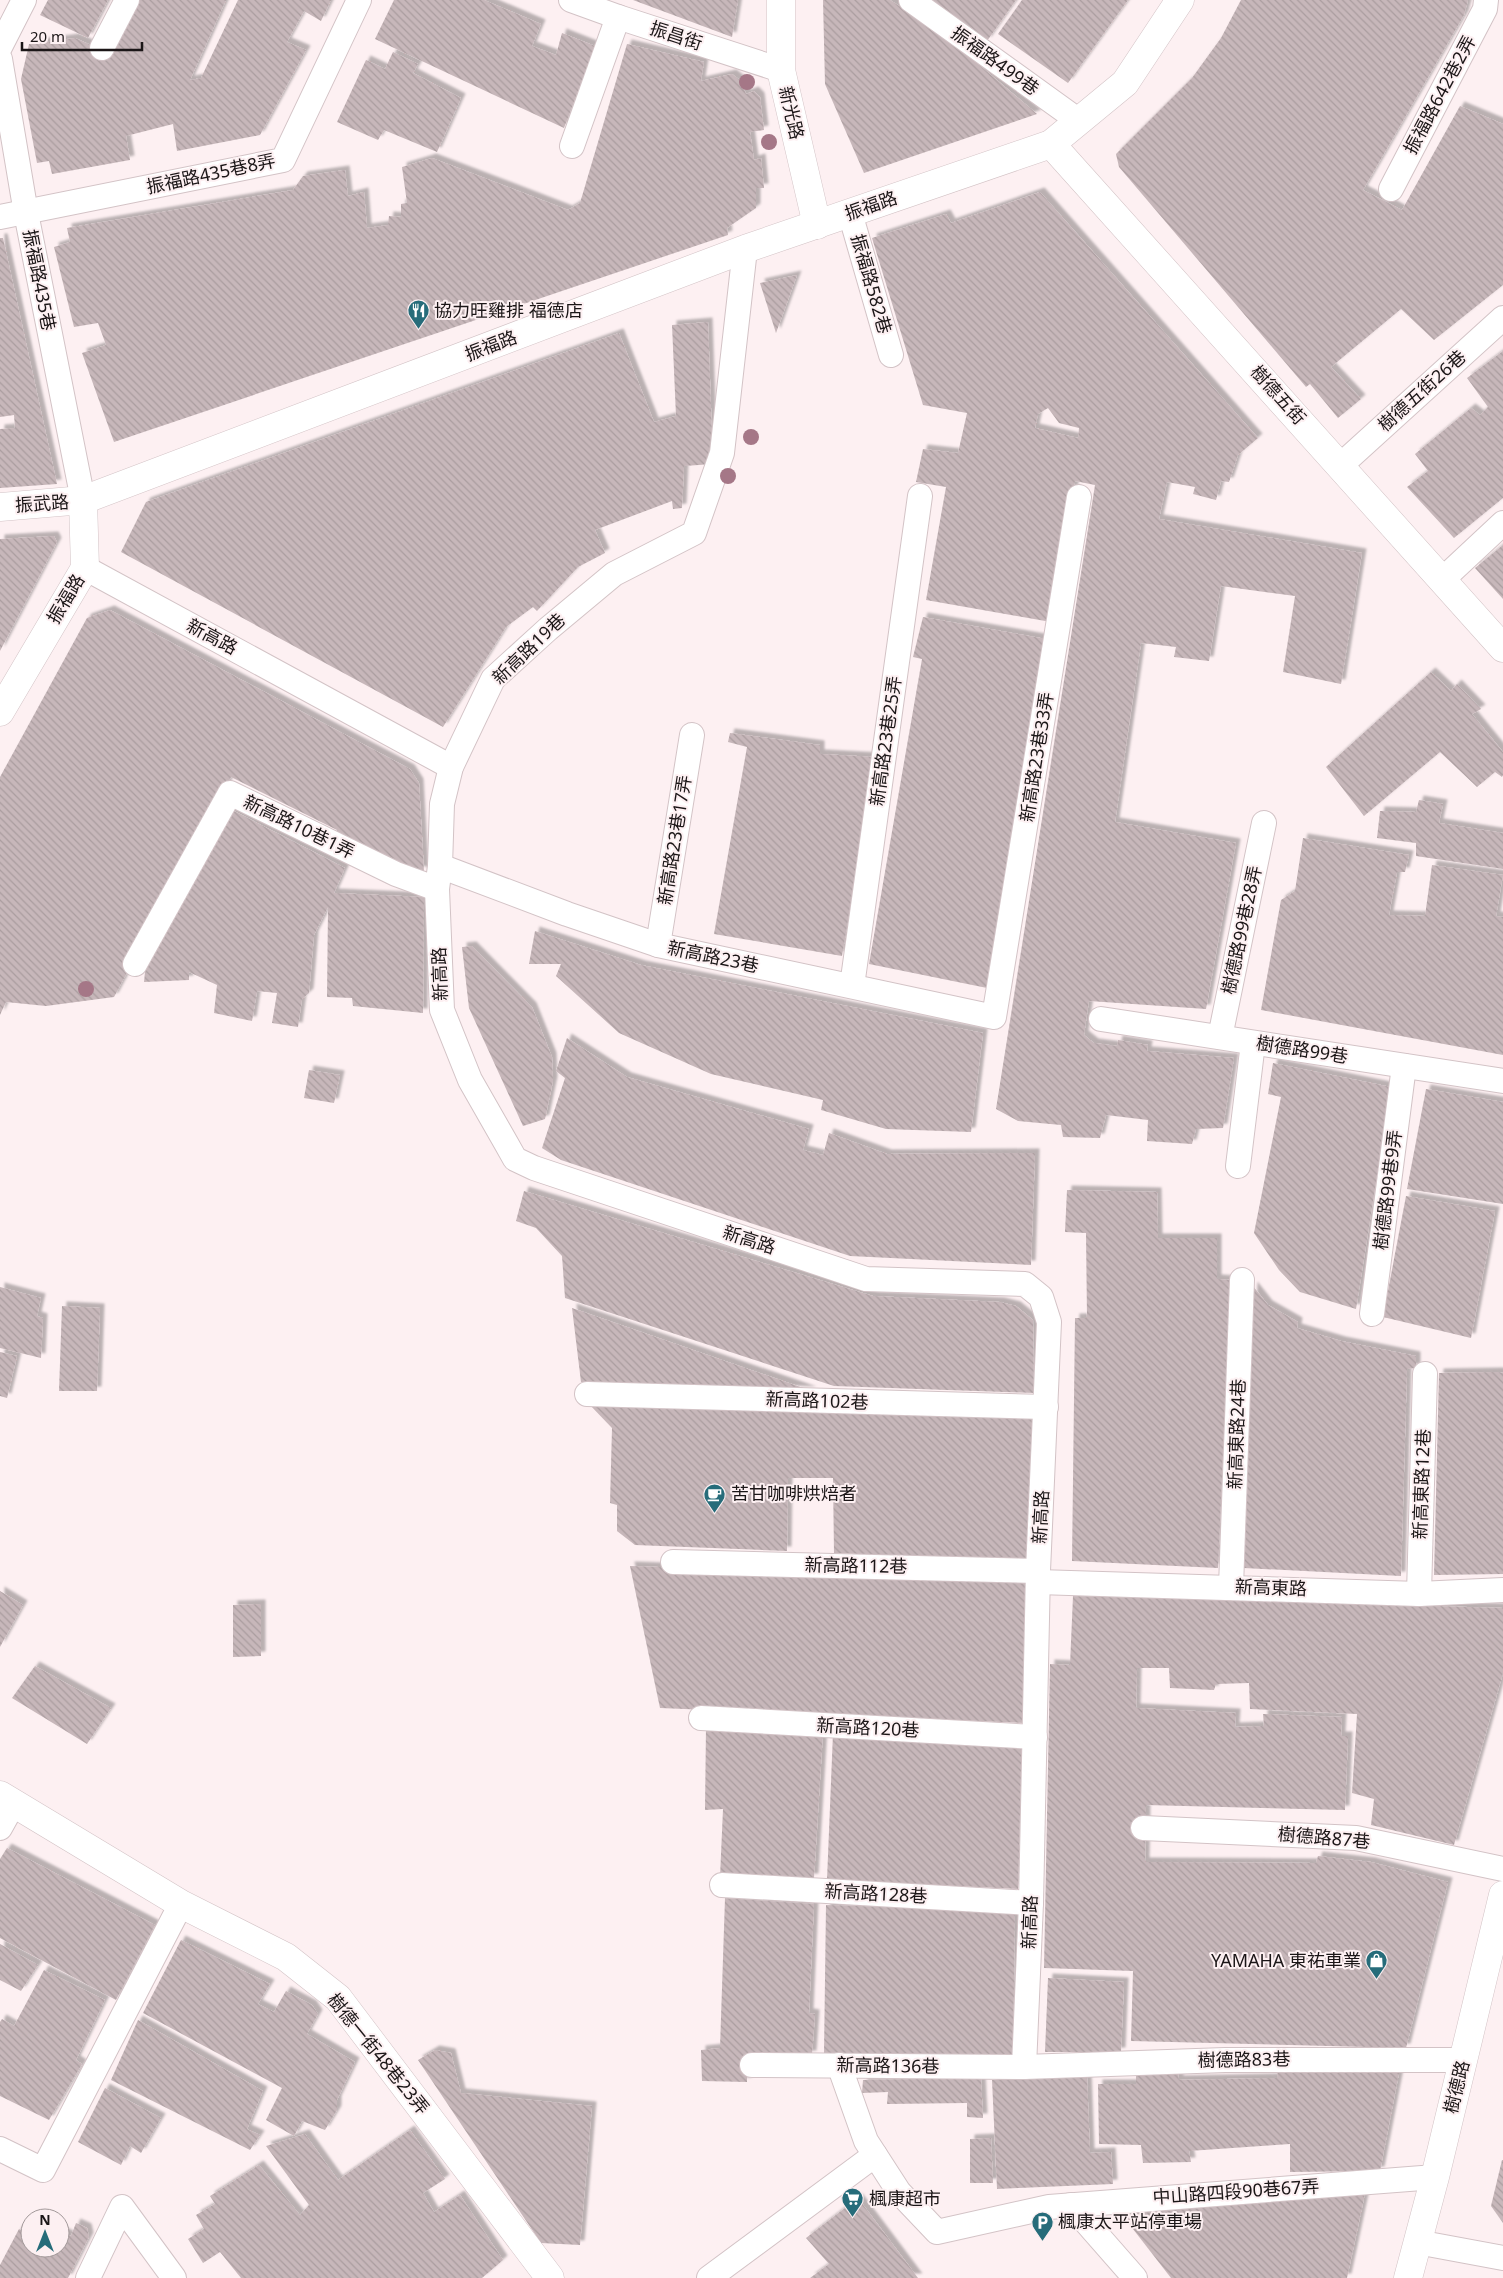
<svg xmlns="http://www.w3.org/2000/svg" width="1503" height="2278" font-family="'Noto Sans','Noto Sans TC',sans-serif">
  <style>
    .building { fill: url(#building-back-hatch); fill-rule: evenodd; filter: url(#shadow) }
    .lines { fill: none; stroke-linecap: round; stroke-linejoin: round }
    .lane-casing { stroke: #d3c3c6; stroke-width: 26 }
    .street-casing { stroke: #d3c3c6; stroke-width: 29 }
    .secondary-casing { stroke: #d3c3c6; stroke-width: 29 }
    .lane { stroke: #fff; stroke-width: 24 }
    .street { stroke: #fff; stroke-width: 28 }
    .secondary { stroke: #fff; stroke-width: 28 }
    .tree { fill: #a57787 }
    .labels { text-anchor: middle; stroke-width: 4; stroke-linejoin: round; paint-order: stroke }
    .street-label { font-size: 18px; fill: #1b1617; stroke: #fdf0f2 }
    .poi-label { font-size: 18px; fill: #1b1617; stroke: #fdf0f2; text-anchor: start }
  </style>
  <defs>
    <pattern id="building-back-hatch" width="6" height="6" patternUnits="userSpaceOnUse" patternTransform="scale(1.25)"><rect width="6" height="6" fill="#c7b7ba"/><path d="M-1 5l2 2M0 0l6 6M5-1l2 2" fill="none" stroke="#aa9d9f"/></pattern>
    <filter id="shadow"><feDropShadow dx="4.5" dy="-4.5" stdDeviation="1" flood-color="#0004"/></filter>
  </defs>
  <rect width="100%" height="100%" fill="#fdf0f2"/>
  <g class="building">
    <polygon points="48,0 108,0 88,38 40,15"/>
    <polygon points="139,0 226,0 190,80 201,78 238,0 331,0 321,21 304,11 287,42 306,50 260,135 177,151 173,124 126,136 130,160 52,174 49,161 37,163 21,79 29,44 75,38 111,54"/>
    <polygon points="394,0 484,0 541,24 532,46 556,55 562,33 595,46 564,128 375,39"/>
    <polygon points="633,0 738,0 732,37"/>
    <polygon points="823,0 890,0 945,36 1037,114 864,173 825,84"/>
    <polygon points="923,0 1016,0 987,41"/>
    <polygon points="1022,0 1128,0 1068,83 998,34"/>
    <polygon points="1241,0 1468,0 1464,15 1363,190 1402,210 1460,106 1503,124 1503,285 1434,340 1401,309 1331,367 1361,399 1338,418 1310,384 1306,387 1119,167 1116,154 1192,78 1221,38"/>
    <polygon points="627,44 704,62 701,81 732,74 741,81 746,94 754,91 760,97 764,130 750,132 754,160 761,158 764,188 756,188 756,208 727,228 728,235 114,442 82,353 106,345 98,323 74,327 54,247 70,242 67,228 293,190 303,176 345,170 348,196 364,192 367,228 388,225 389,216 401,217 401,204 407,203 402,167 432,158 568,210 580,203"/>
    <polygon points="393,52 418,64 413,73 461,98 437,152 384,130 378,140 337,122 366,60 385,69"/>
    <path d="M1040,192L1258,438L1238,455L1229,482L1221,481L1216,500L1193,494L1195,487L1167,482L1159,519L1362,553L1341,684L1283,672L1295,596L1221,586L1209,661L1174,657L1176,647L1141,643L1115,822L1236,843L1206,1009L1089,1001L1084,1035L1094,1043L1117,1046L1118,1040L1148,1045L1147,1051L1234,1058L1223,1128L1196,1129L1192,1144L1147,1141L1148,1120L1106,1115L1100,1138L1063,1137L1061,1125L1018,1121L996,1109L1095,485L1075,481L1051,622L926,600L946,487L916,482L923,449L958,453L967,413L923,405L872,238L946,214L951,223ZM1048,408L1059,423L1079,428L1078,438L1035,428L1038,414Z"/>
    <polygon points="0,238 3,238 57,484 0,488 0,429 15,428 14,415 0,417"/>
    <polygon points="797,275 776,333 760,283"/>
    <polygon points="708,322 713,464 684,466 682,508 673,509 672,501 595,530 605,553 578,567 537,611 533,607 506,627 443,727 121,552 146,502 619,333 654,422 676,416 672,325"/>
    <polygon points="1503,351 1503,498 1454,538 1407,487 1428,471 1415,454 1471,408 1480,415 1488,407 1467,378"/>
    <polygon points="54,536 57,542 0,651 0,539"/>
    <polygon points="1503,545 1503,599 1475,568"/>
    <polygon points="110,610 410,769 419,783 424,872 333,837 337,830 231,777 114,997 46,1006 6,1002 0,1015 0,777 87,618"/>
    <polygon points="923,617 1046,639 992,989 869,964 922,659 913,657"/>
    <polygon points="1431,672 1451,691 1457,684 1481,709 1472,714 1503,752 1503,775 1502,777 1495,772 1477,787 1440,752 1364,816 1326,767"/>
    <polygon points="730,733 820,745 820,754 876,757 842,956 714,934 747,747 728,742"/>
    <polygon points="1419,800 1443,804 1439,823 1503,833 1503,869 1416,856 1416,843 1377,838 1380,811 1416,812"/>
    <polygon points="230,809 345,868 334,893 424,897 423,1013 353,1006 352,998 327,997 328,907 314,935 309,993 302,999 298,1027 272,1023 277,993 257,991 252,1021 214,1013 217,985 189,972 189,980 144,982 145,972 136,970"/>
    <polygon points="1303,838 1409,855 1405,872 1397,872 1389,915 1425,916 1432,865 1503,875 1496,916 1503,917 1503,1055 1261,1010 1281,900 1295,891"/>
    <polygon points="535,931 641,965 983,1033 971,1132 886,1129 821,1110 823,1100 711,1074 619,1033 556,976 561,964 529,964"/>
    <polygon points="472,946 532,1007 552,1057 553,1081 545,1119 523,1126 469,1008 462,947"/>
    <polygon points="567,1038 627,1077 809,1129 803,1150 823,1155 829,1133 887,1154 1035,1153 1031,1265 850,1256 561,1160 542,1148 565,1078 556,1071"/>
    <polygon points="1273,1063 1391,1087 1356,1309 1300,1292 1279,1270 1254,1233 1281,1097 1268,1094"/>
    <polygon points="309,1070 340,1075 334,1103 304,1098"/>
    <polygon points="1426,1089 1503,1102 1503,1204 1407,1189"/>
    <polygon points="1067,1190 1157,1192 1158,1238 1217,1238 1217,1279 1231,1280 1218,1568 1072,1561 1075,1318 1087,1318 1086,1233 1065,1232"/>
    <polygon points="524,1191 873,1296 1000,1302 1016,1306 1033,1320 1034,1393 834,1386 565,1298 562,1256 536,1228 516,1221"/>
    <polygon points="1406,1196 1495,1211 1471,1338 1383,1317"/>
    <polygon points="1253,1286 1268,1305 1298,1322 1297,1328 1341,1341 1416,1356 1416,1368 1407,1369 1401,1576 1244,1568"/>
    <polygon points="0,1287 41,1298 37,1316 43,1318 41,1358 0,1348"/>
    <polygon points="62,1306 100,1308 97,1391 59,1391"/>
    <polygon points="572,1308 812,1391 581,1382"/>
    <polygon points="0,1352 17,1356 7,1398 0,1396"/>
    <polygon points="1498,1372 1503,1373 1503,1574 1434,1575 1439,1373"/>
    <polygon points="588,1403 1033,1416 1026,1561 834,1553 833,1478 788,1478 787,1551 635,1545 617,1531 617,1505 610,1503 612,1428"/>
    <polygon points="630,1566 1026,1580 1024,1723 660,1708"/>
    <polygon points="0,1591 23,1605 0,1647"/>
    <polygon points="1073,1596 1503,1608 1503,1673 1454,1845 1371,1825 1374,1799 1352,1793 1357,1714 1250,1709 1249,1683 1216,1684 1214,1690 1170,1688 1169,1668 1137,1668 1136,1708 1236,1713 1235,1727 1264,1726 1263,1714 1342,1717 1341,1736 1348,1736 1345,1810 1146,1805 1145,1862 1316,1863 1318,1856 1371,1862 1448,1882 1406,2048 1131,2041 1133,1971 1044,1968 1050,1664 1070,1665"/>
    <polygon points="261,1604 261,1656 233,1657 233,1605"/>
    <polygon points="35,1666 111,1708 87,1744 12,1698"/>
    <polygon points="706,1727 823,1732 814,1878 720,1877 723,1809 705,1810"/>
    <polygon points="833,1733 1022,1743 1018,1889 827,1880"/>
    <polygon points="7,1848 155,1925 116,2000 0,1938 0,1859"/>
    <polygon points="725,1898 814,1904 809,2013 815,2014 812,2055 747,2056 747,2082 702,2081 701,2050 720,2048"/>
    <polygon points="826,1905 1015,1911 1013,2056 824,2054"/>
    <polygon points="181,1940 270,1984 258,2004 274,2012 286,1991 312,2005 318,2014 307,2034 355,2062 337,2100 337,2110 325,2130 302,2121 294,2136 266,2120 282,2088 143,2013"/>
    <polygon points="0,1944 38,1965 21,1991 0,1980"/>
    <polygon points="44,1970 105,2000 76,2060 82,2064 49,2120 0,2096 0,2022 2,2019 14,2026"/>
    <polygon points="1048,1978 1124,1982 1121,2052 1045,2052"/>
    <polygon points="138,2020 263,2091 247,2129 260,2135 250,2150 111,2080"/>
    <polygon points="435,2050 451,2053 461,2093 592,2106 580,2245 541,2243 418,2060"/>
    <polygon points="1401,2063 1380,2171 1290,2172 1290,2144 1189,2151 1191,2162 1143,2163 1141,2145 1099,2144 1098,2084 1136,2084 1136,2074 1178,2073 1179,2080 1277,2078 1278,2065"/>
    <polygon points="1087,2076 1090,2153 1111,2152 1113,2184 997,2189 992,2080"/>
    <polygon points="981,2078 983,2118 967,2117 967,2103 887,2104 888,2092 862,2093 863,2080"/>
    <polygon points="105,2088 161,2118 141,2153 130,2146 121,2165 78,2142"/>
    <polygon points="410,2130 445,2179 423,2193 434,2212 460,2195 503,2260 482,2278 241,2278 220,2252 203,2263 188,2239 204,2229 196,2215 215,2204 210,2196 259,2165 300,2215 309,2205 266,2146 305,2134 338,2180"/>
    <polygon points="991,2138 993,2183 970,2183 970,2139"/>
    <polygon points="1502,2160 1503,2160 1503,2223 1491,2206"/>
    <polygon points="1366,2189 1347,2278 1171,2278 1119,2211"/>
    <polygon points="858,2198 918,2278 810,2278 829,2264 806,2238"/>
    <polygon points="76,2223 87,2228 89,2237 68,2278 0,2278 0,2265 19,2229 30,2235 30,2248 60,2248 60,2231 71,2236"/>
  </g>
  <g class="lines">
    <defs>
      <g id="lane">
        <polyline points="571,0 618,17 781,70"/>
        <polyline points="911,0 1079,121"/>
        <polyline points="0,47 24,0"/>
        <polyline points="102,48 127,0"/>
        <polyline points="0,59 26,213 83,500"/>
        <polyline points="572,146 618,17"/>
        <polyline points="1391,189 1485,9 1486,0"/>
        <polyline points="850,213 891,355"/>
        <polyline points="0,217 283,160 359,0"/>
        <polyline points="745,249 722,453 694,533 614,574 548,629 493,679 451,767 442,804 440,866 437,889 442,1010 470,1080 506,1143 515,1159 534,1168 866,1279 1025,1284 1041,1297 1049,1322 1038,1571 1031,1903 1024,2067"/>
        <polyline points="1341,465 1503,318"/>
        <polyline points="85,568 451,767"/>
        <polyline points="1442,580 1503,523"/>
        <polyline points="440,866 567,914 658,945 994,1017 1079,497"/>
        <polyline points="658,945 692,735"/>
        <polyline points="135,964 230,793 396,874 437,889"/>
        <polyline points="852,986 920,496"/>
        <polyline points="1101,1019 1503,1081"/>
        <polyline points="1220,1037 1264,823"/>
        <polyline points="1238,1166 1253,1043"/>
        <polyline points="1372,1314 1404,1066"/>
        <polyline points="587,1394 1046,1407"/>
        <polyline points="673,1562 1038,1571"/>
        <polyline points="1038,1582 1419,1594 1503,1590"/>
        <polyline points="1231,1587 1242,1280"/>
        <polyline points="1419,1594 1425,1374"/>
        <polyline points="701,1718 1035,1737"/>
        <polyline points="0,1828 14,1803"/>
        <polyline points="1143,1828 1356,1838 1503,1869"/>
        <polyline points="722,1885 1031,1903"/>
        <polyline points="752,2065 1024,2067 1225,2060 1464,2060"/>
        <polyline points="839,2065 866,2141 899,2192 937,2232 1049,2207 1435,2177"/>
        <polyline points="0,2149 43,2170 181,1904"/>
        <polyline points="1071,2205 1135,2278"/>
        <polyline points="1417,2242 1503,2258"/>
        <polyline points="88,2278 122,2207 174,2278"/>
        <polyline points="709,2278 875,2155"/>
      </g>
      <g id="street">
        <polyline points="781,0 781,70 817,225"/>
        <polyline points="1051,144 1503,648"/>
        <polyline points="0,507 83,500 745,249 1051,144 1125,83 1180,0"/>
        <polyline points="0,712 85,568 83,500"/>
        <polyline points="0,1795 181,1904 286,1957 338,1998 550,2278"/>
      </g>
      <polyline id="secondary" points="1408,2278 1435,2177 1503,1895"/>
    </defs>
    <use href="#lane" class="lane-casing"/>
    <use href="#street" class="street-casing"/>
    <use href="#secondary" class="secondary-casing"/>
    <use href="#lane" class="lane"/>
    <use href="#street" class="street"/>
    <use href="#secondary" class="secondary"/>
  </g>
  <g class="tree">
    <circle cx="747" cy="82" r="8"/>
    <circle cx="769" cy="142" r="8"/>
    <circle cx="751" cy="437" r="8"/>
    <circle cx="728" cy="476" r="8"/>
    <circle cx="86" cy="989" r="8"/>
  </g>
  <defs>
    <symbol id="restaurant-pin" viewBox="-11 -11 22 30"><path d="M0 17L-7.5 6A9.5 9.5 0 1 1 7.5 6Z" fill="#266c7a" stroke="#fdf0f2"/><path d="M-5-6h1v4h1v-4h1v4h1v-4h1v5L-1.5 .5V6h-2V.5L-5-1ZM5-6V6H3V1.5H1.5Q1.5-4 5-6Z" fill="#fff"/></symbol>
    <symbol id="cafe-pin" viewBox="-11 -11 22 30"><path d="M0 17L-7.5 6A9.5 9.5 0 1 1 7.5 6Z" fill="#266c7a" stroke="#fdf0f2"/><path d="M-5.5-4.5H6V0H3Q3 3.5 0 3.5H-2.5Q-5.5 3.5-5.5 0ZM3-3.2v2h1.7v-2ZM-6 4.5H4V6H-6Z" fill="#fff"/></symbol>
    <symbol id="shop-pin" viewBox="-11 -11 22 30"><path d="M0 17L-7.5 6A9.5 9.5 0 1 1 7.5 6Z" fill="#266c7a" stroke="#fdf0f2"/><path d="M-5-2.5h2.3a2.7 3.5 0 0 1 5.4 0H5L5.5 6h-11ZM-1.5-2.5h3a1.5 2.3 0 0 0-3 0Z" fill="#fff"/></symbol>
    <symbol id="supermarket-pin" viewBox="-11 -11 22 30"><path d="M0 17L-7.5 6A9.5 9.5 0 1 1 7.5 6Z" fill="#266c7a" stroke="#fdf0f2"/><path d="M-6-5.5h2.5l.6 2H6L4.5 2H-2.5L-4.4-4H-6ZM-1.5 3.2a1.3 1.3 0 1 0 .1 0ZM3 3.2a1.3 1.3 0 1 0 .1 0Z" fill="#fff"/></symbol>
    <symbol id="parking-pin" viewBox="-11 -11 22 30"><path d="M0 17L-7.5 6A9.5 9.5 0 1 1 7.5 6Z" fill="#266c7a" stroke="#fdf0f2"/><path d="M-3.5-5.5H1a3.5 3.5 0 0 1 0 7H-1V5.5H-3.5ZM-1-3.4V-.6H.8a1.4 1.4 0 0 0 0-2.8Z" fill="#fff"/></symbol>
  </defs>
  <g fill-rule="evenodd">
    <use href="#restaurant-pin" x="406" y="298" width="25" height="34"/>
    <use href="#cafe-pin" x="702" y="1482" width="25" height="34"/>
    <use href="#shop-pin" x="1364" y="1948" width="25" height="34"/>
    <use href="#supermarket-pin" x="840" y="2186" width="25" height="34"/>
    <use href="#parking-pin" x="1030" y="2210" width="25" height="34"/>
  </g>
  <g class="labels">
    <g class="street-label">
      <text transform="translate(676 36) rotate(18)" y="6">振昌街</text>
      <text transform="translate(995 61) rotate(36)" y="6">振福路499巷</text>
      <text transform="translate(1440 95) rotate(-62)" y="6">振福路642巷2弄</text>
      <text transform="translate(791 113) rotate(77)" y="6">新光路</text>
      <text transform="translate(211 174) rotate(-12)" y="6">振福路435巷8弄</text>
      <text transform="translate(871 206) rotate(-19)" y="6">振福路</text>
      <text transform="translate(39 280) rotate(79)" y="6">振福路435巷</text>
      <text transform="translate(871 284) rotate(74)" y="6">振福路582巷</text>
      <text transform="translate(491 346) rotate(-21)" y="6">振福路</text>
      <text transform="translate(1422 391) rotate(-42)" y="6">樹德五街26巷</text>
      <text transform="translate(1278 395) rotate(48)" y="6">樹德五街</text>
      <text transform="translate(42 504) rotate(-4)" y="6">振武路</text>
      <text transform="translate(66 599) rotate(-59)" y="6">振福路</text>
      <text transform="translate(212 637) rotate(28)" y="6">新高路</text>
      <text transform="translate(529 649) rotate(-44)" y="6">新高路19巷</text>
      <text transform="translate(886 741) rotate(-82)" y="6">新高路23巷25弄</text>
      <text transform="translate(1037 757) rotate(-81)" y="6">新高路23巷33弄</text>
      <text transform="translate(299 827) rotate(26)" y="6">新高路10巷1弄</text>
      <text transform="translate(675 840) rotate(-81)" y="6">新高路23巷17弄</text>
      <text transform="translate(1242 930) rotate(-78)" y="6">樹德路99巷28弄</text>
      <text transform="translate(713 957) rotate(12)" y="6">新高路23巷</text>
      <text transform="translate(440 974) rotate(-92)" y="6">新高路</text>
      <text transform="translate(1302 1050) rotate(9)" y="6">樹德路99巷</text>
      <text transform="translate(1388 1190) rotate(-83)" y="6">樹德路99巷9弄</text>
      <text transform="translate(749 1240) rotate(18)" y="6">新高路</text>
      <text transform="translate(817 1401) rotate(2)" y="6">新高路102巷</text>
      <text transform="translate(1237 1434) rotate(-88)" y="6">新高東路24巷</text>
      <text transform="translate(1422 1484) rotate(-88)" y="6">新高東路12巷</text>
      <text transform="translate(1041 1517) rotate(-87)" y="6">新高路</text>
      <text transform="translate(856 1566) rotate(1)" y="6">新高路112巷</text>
      <text transform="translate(1271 1588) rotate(2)" y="6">新高東路</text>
      <text transform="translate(868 1728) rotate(3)" y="6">新高路120巷</text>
      <text transform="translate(1324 1838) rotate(5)" y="6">樹德路87巷</text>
      <text transform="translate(876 1894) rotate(3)" y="6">新高路128巷</text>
      <text transform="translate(1030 1922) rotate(-88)" y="6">新高路</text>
      <text transform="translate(378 2054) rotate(51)" y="6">樹德一街48巷23弄</text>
      <text transform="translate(1244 2060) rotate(-1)" y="6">樹德路83巷</text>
      <text transform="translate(888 2066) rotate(1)" y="6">新高路136巷</text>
      <text transform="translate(1457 2087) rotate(-76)" y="6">樹德路</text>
      <text transform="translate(1236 2192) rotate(-4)" y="6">中山路四段90巷67弄</text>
    </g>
    <g class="poi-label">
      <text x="434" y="317">協力旺雞排 福德店</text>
      <text x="731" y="1500">苦甘咖啡烘焙者</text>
      <text x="1361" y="1967" text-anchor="end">YAMAHA 東祐車業</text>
      <text x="869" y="2205">楓康超市</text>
      <text x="1058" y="2228">楓康太平站停車場</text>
    </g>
  </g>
  <g transform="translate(45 2233)"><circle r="24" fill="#fdf0f2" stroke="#a3999a"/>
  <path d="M0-4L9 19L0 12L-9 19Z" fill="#266c7a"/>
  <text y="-8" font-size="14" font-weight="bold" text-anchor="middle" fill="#1b1617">N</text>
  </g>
  <path d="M22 42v8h120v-8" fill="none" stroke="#1b1617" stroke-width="2.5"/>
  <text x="30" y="42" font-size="15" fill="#1b1617" stroke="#fdf0f2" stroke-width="4" paint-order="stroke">20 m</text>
</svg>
